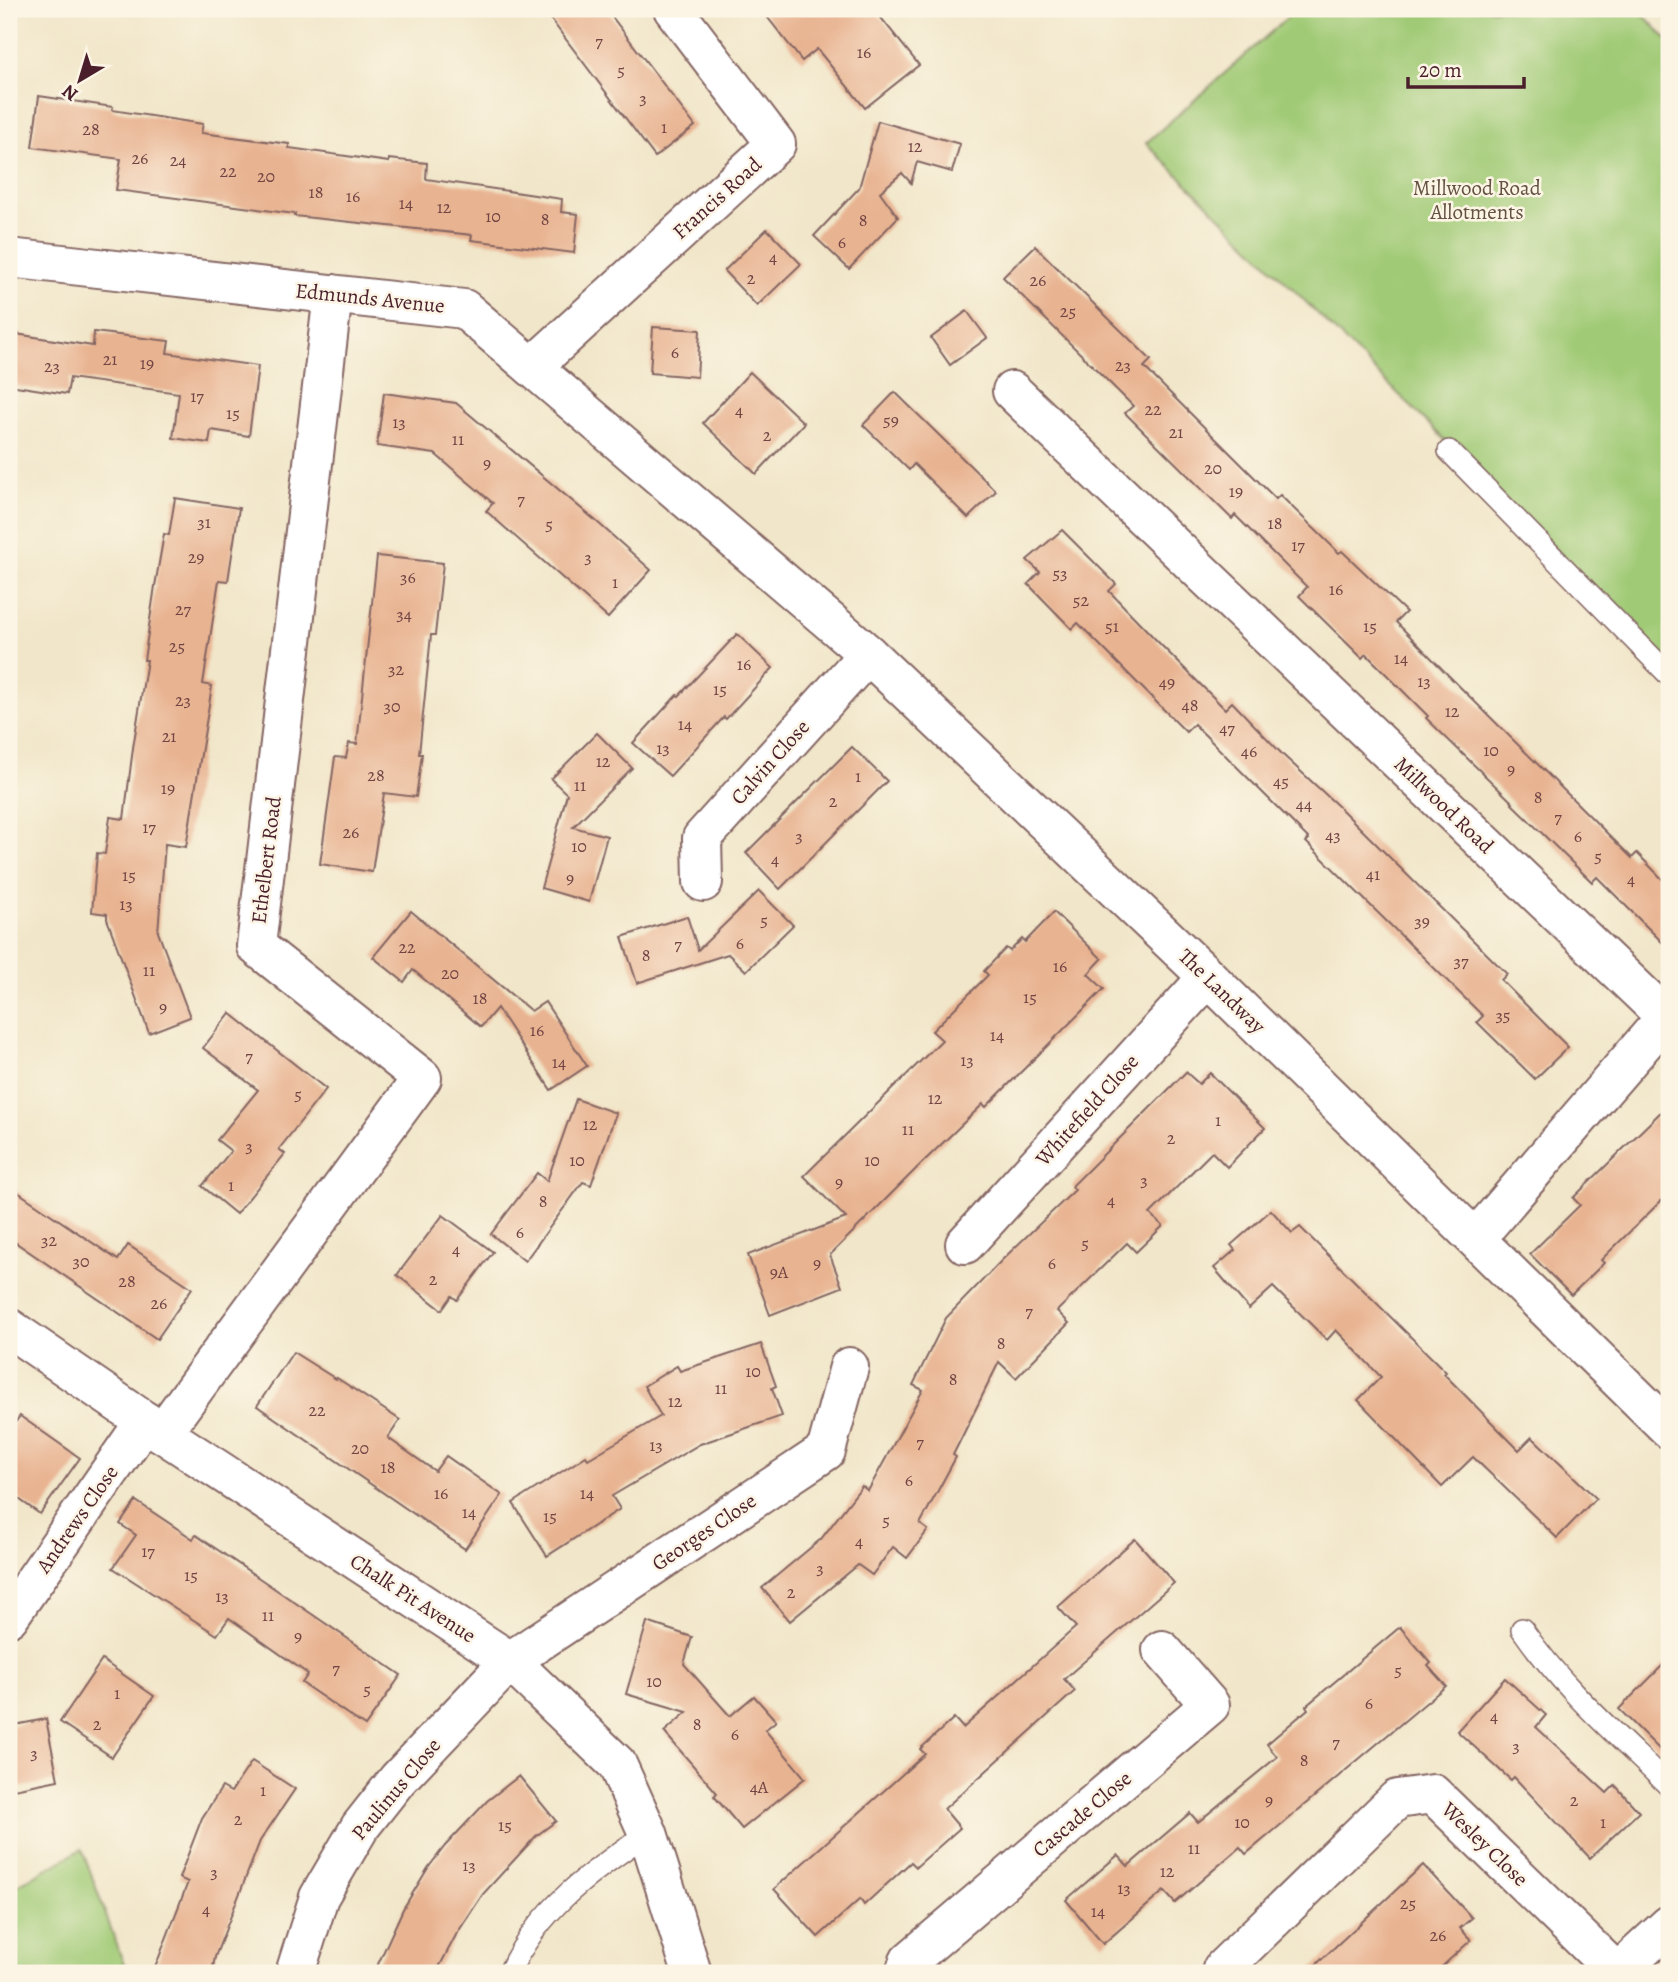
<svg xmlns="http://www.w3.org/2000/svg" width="1678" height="1982" font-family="Alegreya,serif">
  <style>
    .green { fill: #a0ca76; stroke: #757450; stroke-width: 2 }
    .building { fill: #e8b391 }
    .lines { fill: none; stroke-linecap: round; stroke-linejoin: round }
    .service-casing { stroke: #846562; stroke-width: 24 }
    .minor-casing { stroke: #846562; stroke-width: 42 }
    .tertiary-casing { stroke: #846562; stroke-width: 42 }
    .service { stroke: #fff; stroke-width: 21 }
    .minor { stroke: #fff; stroke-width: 38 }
    .tertiary { stroke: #fff; stroke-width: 38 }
    .labels { text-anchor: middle; stroke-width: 5; stroke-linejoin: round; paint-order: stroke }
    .number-label { font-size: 18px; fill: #724444 }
    .park-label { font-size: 21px; fill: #645242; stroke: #fcf5e5 }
    .street-label { font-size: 21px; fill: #4a1f2b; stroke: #fcf5e5 }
  </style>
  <rect width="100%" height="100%" fill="#fcf5e5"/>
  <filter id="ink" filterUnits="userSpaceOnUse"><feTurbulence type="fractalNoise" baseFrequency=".0143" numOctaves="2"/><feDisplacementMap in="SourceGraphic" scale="14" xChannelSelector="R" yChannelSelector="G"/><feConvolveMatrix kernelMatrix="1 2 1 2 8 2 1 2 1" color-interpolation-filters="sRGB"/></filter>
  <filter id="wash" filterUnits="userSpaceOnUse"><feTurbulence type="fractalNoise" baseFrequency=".00686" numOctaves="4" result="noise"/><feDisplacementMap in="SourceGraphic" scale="28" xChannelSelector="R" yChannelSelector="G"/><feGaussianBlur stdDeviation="1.57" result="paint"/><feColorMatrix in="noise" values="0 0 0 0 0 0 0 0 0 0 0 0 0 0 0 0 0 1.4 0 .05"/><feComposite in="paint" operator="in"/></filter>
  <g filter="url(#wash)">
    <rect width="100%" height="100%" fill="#f1e6c9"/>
    <g class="green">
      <polygon points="1297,9 1638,9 1669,42 1669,663 1146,143"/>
      <polygon points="82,1849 127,1973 9,1973 9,1890"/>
    </g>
    <g id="blocks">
      <g class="building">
        <polygon points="543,9 606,9 695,126 655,157"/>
        <polygon points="761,9 874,9 919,65 865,108 817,49 802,61"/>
        <polygon points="39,96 113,107 112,110 203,124 201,133 289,144 289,148 389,162 389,159 427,163 426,179 562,199 561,212 578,214 574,253 471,240 472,235 294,216 295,214 116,190 121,159 32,147"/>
        <polygon points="878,121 960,144 952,172 917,162 911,183 902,173 880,192 898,217 849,269 814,236 859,188"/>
        <polygon points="767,229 801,264 757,306 724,271"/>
        <polygon points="1035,246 1151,360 1144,367 1276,499 1280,495 1339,553 1342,551 1406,612 1396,622 1453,680 1632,858 1637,853 1669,886 1669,949 1597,877 1592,882 1512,804 1513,803 1426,718 1428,716 1366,654 1362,658 1299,596 1307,587 1235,515 1232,519 1125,413 1133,406 1003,277"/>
        <polygon points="967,311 987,338 950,365 931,338"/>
        <polygon points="653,327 700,330 697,377 650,373"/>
        <polygon points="94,332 169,341 167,353 258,366 249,436 211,430 209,443 173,438 179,393 70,378 67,394 9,385 9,333 93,346"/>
        <polygon points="750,372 804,423 756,474 703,423"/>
        <polygon points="895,392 996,491 968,518 914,464 909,470 863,425"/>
        <polygon points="384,393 456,403 596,521 651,570 608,618 486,511 493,503 435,454 377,446"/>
        <polygon points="175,498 239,508 228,581 219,580 203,684 212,686 186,847 165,844 158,932 190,1017 149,1033 107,919 107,914 92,912 97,853 105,854 110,817 124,819 133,748 147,660 144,660 155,586 164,534 169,535"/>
        <polygon points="1062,530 1116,584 1109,591 1161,645 1225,709 1232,702 1283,755 1338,806 1507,974 1501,980 1568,1047 1535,1079 1477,1022 1483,1016 1306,842 1309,839 1194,724 1186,732 1078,623 1072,629 1028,584 1040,572 1027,560"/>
        <polygon points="377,556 443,563 435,635 431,635 419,754 422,754 416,797 384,793 372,872 320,864 335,757 346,758 349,743 357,744"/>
        <polygon points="737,634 773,668 726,719 724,717 670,776 633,743 677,695 679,696"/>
        <polygon points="597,733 632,768 573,827 607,836 589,902 541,888 567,794 551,779"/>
        <polygon points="852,747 887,781 780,889 746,853"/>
        <polygon points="759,891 793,925 746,971 728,954 637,983 622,937 687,916 698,950"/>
        <polygon points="411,911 531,1011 545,1002 587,1066 551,1090 497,1008 481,1027 413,970 404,982 373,957"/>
        <polygon points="1054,912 1102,959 1088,974 1104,989 986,1107 983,1104 920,1165 830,1255 842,1287 770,1315 748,1255 846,1218 804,1176 942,1040 932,1031 988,975 984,971 1006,948 1010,951 1022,939 1025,942"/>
        <polygon points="230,1013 326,1089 279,1149 285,1154 236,1214 202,1186 231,1151 217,1140 258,1090 203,1048"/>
        <polygon points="1186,1072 1199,1084 1210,1073 1265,1128 1227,1167 1212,1152 1150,1214 1163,1226 1136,1252 1127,1243 1057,1311 1069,1323 1016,1378 999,1362 953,1455 956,1457 920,1524 928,1530 907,1558 893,1547 872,1575 858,1565 790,1621 762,1588 821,1539 862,1486 868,1491 923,1390 913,1385 946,1318 1003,1259 1075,1190 1072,1186"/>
        <polygon points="576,1099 616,1113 591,1185 583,1182 525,1261 491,1234 537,1173 547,1181"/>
        <polygon points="1669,1104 1669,1193 1601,1260 1604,1263 1571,1295 1530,1254 1580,1205 1573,1198"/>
        <polygon points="9,1186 118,1260 128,1245 192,1288 157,1339 9,1238"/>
        <polygon points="1271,1210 1292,1233 1300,1227 1446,1372 1444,1374 1519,1450 1532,1437 1596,1498 1557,1538 1473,1457 1442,1487 1358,1400 1381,1377 1336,1330 1327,1340 1273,1287 1249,1309 1214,1268 1235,1250 1231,1245"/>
        <polygon points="443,1215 493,1252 457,1300 452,1296 442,1310 397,1275"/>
        <polygon points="761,1344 776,1386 772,1388 782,1416 700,1444 612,1496 620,1509 547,1556 513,1503 586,1456 588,1459 661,1416 644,1386 677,1366 680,1371"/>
        <polygon points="293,1352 336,1379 337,1378 400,1420 388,1438 435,1471 446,1456 502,1495 465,1549 257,1406"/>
        <polygon points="20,1416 80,1458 40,1514 9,1492 9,1431"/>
        <polygon points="136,1501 193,1539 196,1535 401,1675 365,1726 302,1683 308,1674 229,1618 217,1635 113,1568 136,1535 120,1524"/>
        <polygon points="1135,1539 1174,1583 1064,1679 1075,1691 944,1809 960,1828 916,1867 911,1862 864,1905 860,1899 818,1937 774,1889 925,1754 920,1749 954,1718 963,1728 1076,1627 1058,1607"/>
        <polygon points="647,1622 692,1637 684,1664 730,1716 754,1696 776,1721 765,1730 805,1778 742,1829 714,1796 717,1793 664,1732 687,1712 626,1694"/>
        <polygon points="1400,1627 1431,1663 1428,1666 1446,1686 1246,1854 1240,1847 1175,1903 1164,1891 1103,1944 1066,1900 1118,1855 1128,1866 1190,1813 1198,1822 1277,1757 1267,1744 1308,1709 1306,1706"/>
        <polygon points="1669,1659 1669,1759 1619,1709"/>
        <polygon points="102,1660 154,1696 112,1757 60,1722"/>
        <polygon points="1505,1678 1546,1715 1536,1727 1607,1793 1615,1785 1639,1812 1590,1858 1514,1777 1511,1780 1457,1731"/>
        <polygon points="46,1719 58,1780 9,1790 9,1726"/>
        <polygon points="252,1761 295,1789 260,1841 215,1957 212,1973 153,1973 188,1882 179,1878 202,1818 222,1787 231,1792"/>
        <polygon points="519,1776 556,1821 536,1836 483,1894 456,1935 436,1973 374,1973 403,1909 428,1868 445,1846 487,1801"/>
        <polygon points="1423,1865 1472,1918 1460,1928 1471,1940 1435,1973 1307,1973"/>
      </g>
    </g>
  </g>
  <g filter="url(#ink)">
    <use href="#blocks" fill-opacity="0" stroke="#846562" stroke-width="2"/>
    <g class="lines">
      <defs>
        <g id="service">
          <polyline points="1449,451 1669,675"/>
          <path d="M1522,1629C1563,1689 1618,1736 1669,1786"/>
          <path d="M509,1973C538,1909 592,1871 648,1833"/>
        </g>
        <g id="minor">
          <polyline points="9,258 464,309 868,654 1208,977 1669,1429"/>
          <polyline points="532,367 776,144 673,9"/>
          <polyline points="1012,391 1666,1017 1476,1238"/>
          <polyline points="703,882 702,838 868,654"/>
          <polyline points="965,1244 1208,977"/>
          <polyline points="9,1328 162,1433 510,1661 617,1764 648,1833 692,1973"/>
          <polyline points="162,1433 422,1078 256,946 333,294"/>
          <polyline points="9,1617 145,1421"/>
          <polyline points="1222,1969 1397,1799 1433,1794 1617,1973"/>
          <polyline points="295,1973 319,1897 360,1827 398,1779 510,1661 826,1451 849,1367"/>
          <polyline points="905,1973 909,1961 1210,1705 1162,1650"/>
        </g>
        <polyline id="tertiary" points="1617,1973 1669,1925"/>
      </defs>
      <use href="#service" class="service-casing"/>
      <use href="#minor" class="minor-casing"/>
      <use href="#tertiary" class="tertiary-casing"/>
      <use href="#service" class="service"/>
      <use href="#minor" class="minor"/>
      <use href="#tertiary" class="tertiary"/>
    </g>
  </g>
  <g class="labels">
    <g class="number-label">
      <text x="599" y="47">7</text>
      <text x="864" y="58">16</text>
      <text x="621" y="76">5</text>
      <text x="643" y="104">3</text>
      <text x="664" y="133">1</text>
      <text x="91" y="135">28</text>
      <text x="915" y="152">12</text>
      <text x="140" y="164">26</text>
      <text x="178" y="166">24</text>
      <text x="228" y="177">22</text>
      <text x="266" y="182">20</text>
      <text x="316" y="198">18</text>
      <text x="353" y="202">16</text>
      <text x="406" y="209">14</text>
      <text x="444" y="213">12</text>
      <text x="493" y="222">10</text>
      <text x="545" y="225">8</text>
      <text x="863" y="226">8</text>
      <text x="842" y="248">6</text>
      <text x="773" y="263">4</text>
      <text x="751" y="284">2</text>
      <text x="1038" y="286">26</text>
      <text x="1068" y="317">25</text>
      <text x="675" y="358">6</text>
      <text x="110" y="365">21</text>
      <text x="147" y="369">19</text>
      <text x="1123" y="371">23</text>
      <text x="52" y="372">23</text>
      <text x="197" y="402">17</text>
      <text x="1153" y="415">22</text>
      <text x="739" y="416">4</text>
      <text x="233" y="419">15</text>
      <text x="891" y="426">59</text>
      <text x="399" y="428">13</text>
      <text x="1176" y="438">21</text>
      <text x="767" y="441">2</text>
      <text x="458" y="445">11</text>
      <text x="487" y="469">9</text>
      <text x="1213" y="474">20</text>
      <text x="1236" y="497">19</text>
      <text x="521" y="505">7</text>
      <text x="204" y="528">31</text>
      <text x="1275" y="529">18</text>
      <text x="549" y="530">5</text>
      <text x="1298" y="551">17</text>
      <text x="196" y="563">29</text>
      <text x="588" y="563">3</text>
      <text x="1060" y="579">53</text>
      <text x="408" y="583">36</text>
      <text x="615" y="588">1</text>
      <text x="1336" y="595">16</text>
      <text x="1081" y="606">52</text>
      <text x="183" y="615">27</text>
      <text x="404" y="620">34</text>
      <text x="1112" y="632">51</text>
      <text x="1370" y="632">15</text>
      <text x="177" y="652">25</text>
      <text x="1401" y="664">14</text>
      <text x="744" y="670">16</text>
      <text x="396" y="675">32</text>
      <text x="1424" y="687">13</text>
      <text x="1167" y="688">49</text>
      <text x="720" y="695">15</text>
      <text x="183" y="706">23</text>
      <text x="1190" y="711">48</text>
      <text x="392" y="712">30</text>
      <text x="1452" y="717">12</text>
      <text x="685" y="730">14</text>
      <text x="1227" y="734">47</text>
      <text x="169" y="742">21</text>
      <text x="663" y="754">13</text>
      <text x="1491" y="756">10</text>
      <text x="1249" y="757">46</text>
      <text x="603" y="767">12</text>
      <text x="1511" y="775">9</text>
      <text x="376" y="781">28</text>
      <text x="858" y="782">1</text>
      <text x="1281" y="787">45</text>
      <text x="580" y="791">11</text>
      <text x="168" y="794">19</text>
      <text x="1538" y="803">8</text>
      <text x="833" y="807">2</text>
      <text x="1304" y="810">44</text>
      <text x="1558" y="823">7</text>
      <text x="149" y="833">17</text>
      <text x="351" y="838">26</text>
      <text x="1333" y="841">43</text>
      <text x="799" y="842">3</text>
      <text x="1578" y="842">6</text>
      <text x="579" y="852">10</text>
      <text x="1598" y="862">5</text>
      <text x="775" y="865">4</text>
      <text x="1373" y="880">41</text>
      <text x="129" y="881">15</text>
      <text x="570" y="884">9</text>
      <text x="1631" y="885">4</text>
      <text x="126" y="910">13</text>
      <text x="764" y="926">5</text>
      <text x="1422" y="927">39</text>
      <text x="740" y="949">6</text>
      <text x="678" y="950">7</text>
      <text x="407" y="953">22</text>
      <text x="646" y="961">8</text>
      <text x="1461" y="967">37</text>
      <text x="1060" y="972">16</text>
      <text x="149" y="976">11</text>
      <text x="450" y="979">20</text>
      <text x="1030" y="1003">15</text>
      <text x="480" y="1004">18</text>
      <text x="163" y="1013">9</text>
      <text x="1503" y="1021">35</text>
      <text x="537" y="1036">16</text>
      <text x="997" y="1041">14</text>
      <text x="249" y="1062">7</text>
      <text x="967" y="1066">13</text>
      <text x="559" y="1068">14</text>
      <text x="298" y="1100">5</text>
      <text x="935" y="1104">12</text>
      <text x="1218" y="1126">1</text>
      <text x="590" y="1130">12</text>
      <text x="908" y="1135">11</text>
      <text x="1171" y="1144">2</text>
      <text x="249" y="1152">3</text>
      <text x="577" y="1166">10</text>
      <text x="872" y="1166">10</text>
      <text x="1144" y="1186">3</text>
      <text x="839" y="1188">9</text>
      <text x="231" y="1191">1</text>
      <text x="1111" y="1206">4</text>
      <text x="543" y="1207">8</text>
      <text x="520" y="1238">6</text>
      <text x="49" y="1246">32</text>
      <text x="1085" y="1249">5</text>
      <text x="456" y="1255">4</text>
      <text x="81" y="1267">30</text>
      <text x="817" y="1269">9</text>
      <text x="1052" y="1269">6</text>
      <text x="779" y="1278">9A</text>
      <text x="433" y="1285">2</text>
      <text x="127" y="1287">28</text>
      <text x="159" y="1309">26</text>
      <text x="1029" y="1317">7</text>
      <text x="1001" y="1349">8</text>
      <text x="753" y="1377">10</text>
      <text x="953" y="1385">8</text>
      <text x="721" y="1394">11</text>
      <text x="675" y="1407">12</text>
      <text x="317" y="1416">22</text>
      <text x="920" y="1448">7</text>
      <text x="656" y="1451">13</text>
      <text x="360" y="1454">20</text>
      <text x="388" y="1473">18</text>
      <text x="909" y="1486">6</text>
      <text x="441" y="1499">16</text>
      <text x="587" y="1499">14</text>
      <text x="469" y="1518">14</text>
      <text x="550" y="1522">15</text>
      <text x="886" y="1526">5</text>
      <text x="859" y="1547">4</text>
      <text x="148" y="1557">17</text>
      <text x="820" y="1574">3</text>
      <text x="191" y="1581">15</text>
      <text x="791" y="1598">2</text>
      <text x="222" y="1602">13</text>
      <text x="268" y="1621">11</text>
      <text x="298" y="1642">9</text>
      <text x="336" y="1674">7</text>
      <text x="1398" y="1676">5</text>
      <text x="654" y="1687">10</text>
      <text x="367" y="1695">5</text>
      <text x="117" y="1699">1</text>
      <text x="1369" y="1709">6</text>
      <text x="1494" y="1722">4</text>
      <text x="97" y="1730">2</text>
      <text x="697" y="1730">8</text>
      <text x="735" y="1740">6</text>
      <text x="1336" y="1748">7</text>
      <text x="1516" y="1752">3</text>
      <text x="34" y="1759">3</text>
      <text x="1304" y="1766">8</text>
      <text x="759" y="1793">4A</text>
      <text x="263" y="1796">1</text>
      <text x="1269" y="1806">9</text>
      <text x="1574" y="1806">2</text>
      <text x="238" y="1825">2</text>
      <text x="1242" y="1828">10</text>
      <text x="1603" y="1828">1</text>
      <text x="505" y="1831">15</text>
      <text x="1194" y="1854">11</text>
      <text x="469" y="1871">13</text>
      <text x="1167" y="1877">12</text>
      <text x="214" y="1878">3</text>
      <text x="1124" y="1894">13</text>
      <text x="1408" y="1909">25</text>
      <text x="206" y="1915">4</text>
      <text x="1098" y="1917">14</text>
      <text x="1438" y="1941">26</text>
    </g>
    <g class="park-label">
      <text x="1477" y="195">Millwood Road<tspan x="1477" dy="24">Allotments</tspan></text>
    </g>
    <g class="street-label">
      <text transform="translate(717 198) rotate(-42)" y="7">Francis Road</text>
      <text transform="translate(370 298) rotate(6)" y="7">Edmunds Avenue</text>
      <text transform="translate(770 762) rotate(-48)" y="7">Calvin Close</text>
      <text transform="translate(1444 805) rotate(44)" y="7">Millwood Road</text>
      <text transform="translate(266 860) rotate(-83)" y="7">Ethelbert Road</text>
      <text transform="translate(1222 991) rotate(44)" y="7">The Landway</text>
      <text transform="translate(1087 1110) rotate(-48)" y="7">Whitefield Close</text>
      <text transform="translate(77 1519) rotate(-55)" y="7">Andrews Close</text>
      <text transform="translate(704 1532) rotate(-34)" y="7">Georges Close</text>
      <text transform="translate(413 1598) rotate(33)" y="7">Chalk Pit Avenue</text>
      <text transform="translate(396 1789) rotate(-50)" y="7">Paulinus Close</text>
      <text transform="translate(1082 1814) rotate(-40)" y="7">Cascade Close</text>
      <text transform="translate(1485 1844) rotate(44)" y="7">Wesley Close</text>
    </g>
  </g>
  <rect width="1678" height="1982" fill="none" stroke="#fcf5e5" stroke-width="35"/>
  <g transform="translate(80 80) rotate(218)" stroke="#fcf5e5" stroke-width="5" paint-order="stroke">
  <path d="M0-5L12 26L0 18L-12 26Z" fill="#4a1f2b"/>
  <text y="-10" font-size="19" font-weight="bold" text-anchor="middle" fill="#4a1f2b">N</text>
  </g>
  <path d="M1408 77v10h116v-10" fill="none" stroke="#4a1f2b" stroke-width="3.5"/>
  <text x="1419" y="77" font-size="21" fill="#4a1f2b" stroke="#fcf5e5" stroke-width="5" paint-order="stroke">20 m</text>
</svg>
